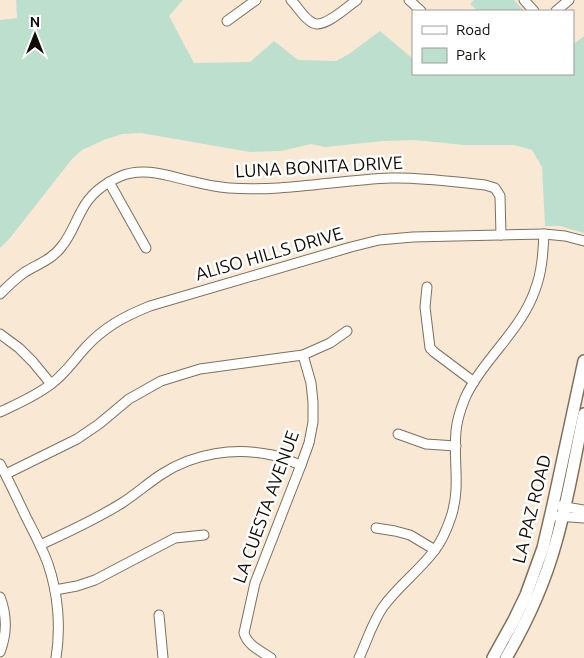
<svg xmlns="http://www.w3.org/2000/svg" width="584" height="658" font-family="Ubuntu,sans-serif">
  <style>
    .green { fill: #bcdfce }
    .lines { fill: none; stroke-linecap: round; stroke-linejoin: round }
    .minor-casing { stroke: #7e705d; stroke-width: 11 }
    .major-casing { stroke: #7e705d; stroke-width: 14 }
    .minor { stroke: #fff; stroke-width: 9 }
    .major { stroke: #fff; stroke-width: 11 }
    .labels { text-anchor: middle; stroke-width: 5; stroke-linejoin: round; paint-order: stroke }
    .street-label { font-size: 18px; fill: #120c06; stroke: #fff }
  </style>
  <rect width="100%" height="100%" fill="#f9e9d4"/>
  <g class="green">
    <polygon points="16,0 183,0 169,16 194,63 250,62 274,41 298,60 336,61 349,54 380,31 413,59 413,74 573,74 573,41 575,43 584,36 584,233 560,226 545,226 542,167 532,150 514,145 464,145 414,140 384,141 325,147 311,144 281,151 250,152 141,133 123,134 106,139 82,150 72,159 10,238 0,248 0,20 17,18"/>
    <polygon points="474,0 514,0 524,11 474,11 476,9 470,4"/>
  </g>
  <g class="lines">
    <defs>
      <g id="minor">
        <path d="M291,0C298,7 304,19 313,23C324,29 348,6 357,0"/>
        <polyline points="409,0 421,11"/>
        <polyline points="524,0 534,11"/>
        <polyline points="556,11 569,0"/>
        <polyline points="227,21 256,0"/>
        <polyline points="109,182 146,248"/>
        <polyline points="427,287 425,307 430,348 434,352 474,382"/>
        <path d="M0,294C8,286 16,278 25,272C38,264 53,259 62,246C71,235 75,222 82,210C90,194 105,183 121,176C145,166 171,177 195,182C206,185 218,187 229,188C283,192 337,180 391,178C422,177 454,182 485,185L495,188L500,196L501,235"/>
        <polyline points="0,334 19,348 33,362 51,384"/>
        <path d="M0,412C17,404 36,396 51,384C65,374 74,360 85,348C104,327 125,316 150,306L351,247L379,240L413,237L544,234L565,236L584,241"/>
        <polyline points="398,434 426,444 456,446"/>
        <path d="M0,464C9,481 17,498 25,515C33,531 42,547 48,564C58,593 61,627 56,658"/>
        <polyline points="6,474 77,439 99,424 129,399 161,381 200,369 303,355 330,343 347,331"/>
        <polyline points="560,506 584,510"/>
        <polyline points="556,516 584,518"/>
        <polyline points="376,528 395,531 410,535 435,550"/>
        <path d="M40,545C68,532 95,520 122,503C136,494 148,483 162,474C194,453 235,447 272,455C282,457 292,462 301,465"/>
        <polyline points="55,590 77,586 95,580 175,538 204,535"/>
        <path d="M0,597C7,615 7,634 0,652"/>
        <polyline points="159,615 163,658"/>
        <path d="M271,658C261,651 247,645 244,633L255,583L301,465L309,443L313,422V402L311,383L303,355"/>
        <path d="M359,658C367,641 372,623 383,607C398,586 419,571 434,551C442,541 447,529 451,517C461,487 453,461 456,431C457,419 461,408 465,398C483,359 521,331 535,290C542,272 543,253 544,234"/>
      </g>
      <g id="major">
        <polyline points="493,658 514,620 526,595 543,548 553,505 584,361"/>
        <path d="M506,658C527,622 545,582 556,542C568,500 575,456 584,414"/>
      </g>
    </defs>
    <use href="#minor" class="minor-casing"/>
    <use href="#major" class="major-casing"/>
    <use href="#minor" class="minor"/>
    <use href="#major" class="major"/>
  </g>
  <g class="labels">
    <g class="street-label">
      <text transform="translate(319 167) rotate(-3)" y="6">LUNA BONITA DRIVE</text>
      <text transform="translate(269 254) rotate(-16)" y="6">ALISO HILLS DRIVE</text>
      <text transform="translate(266 507) rotate(-70)" y="6">LA CUESTA AVENUE</text>
      <text transform="translate(532 509) rotate(-76)" y="6">LA PAZ ROAD</text>
    </g>
  </g>
  <rect x="412" y="10" width="162" height="65" fill="#ffffff" stroke="#a09e9b"/>
  <rect x="422" y="26" width="25" height="8" fill="#ffffff" stroke="#a09e9b"/>
  <text x="456" y="35" font-size="15" fill="#120c06">Road</text>
  <rect x="422" y="48" width="25" height="15" fill="#bcdfce" stroke="#a09e9b"/>
  <text x="456" y="60" font-size="15" fill="#120c06">Park</text>
  <g transform="translate(35 35)" stroke="#ffffff" stroke-width="4" paint-order="stroke">
  <path d="M0-4L9 19L0 12L-9 19Z" fill="#120c06"/>
  <text y="-8" font-size="14" font-weight="bold" text-anchor="middle" fill="#120c06">N</text>
  </g>
</svg>
